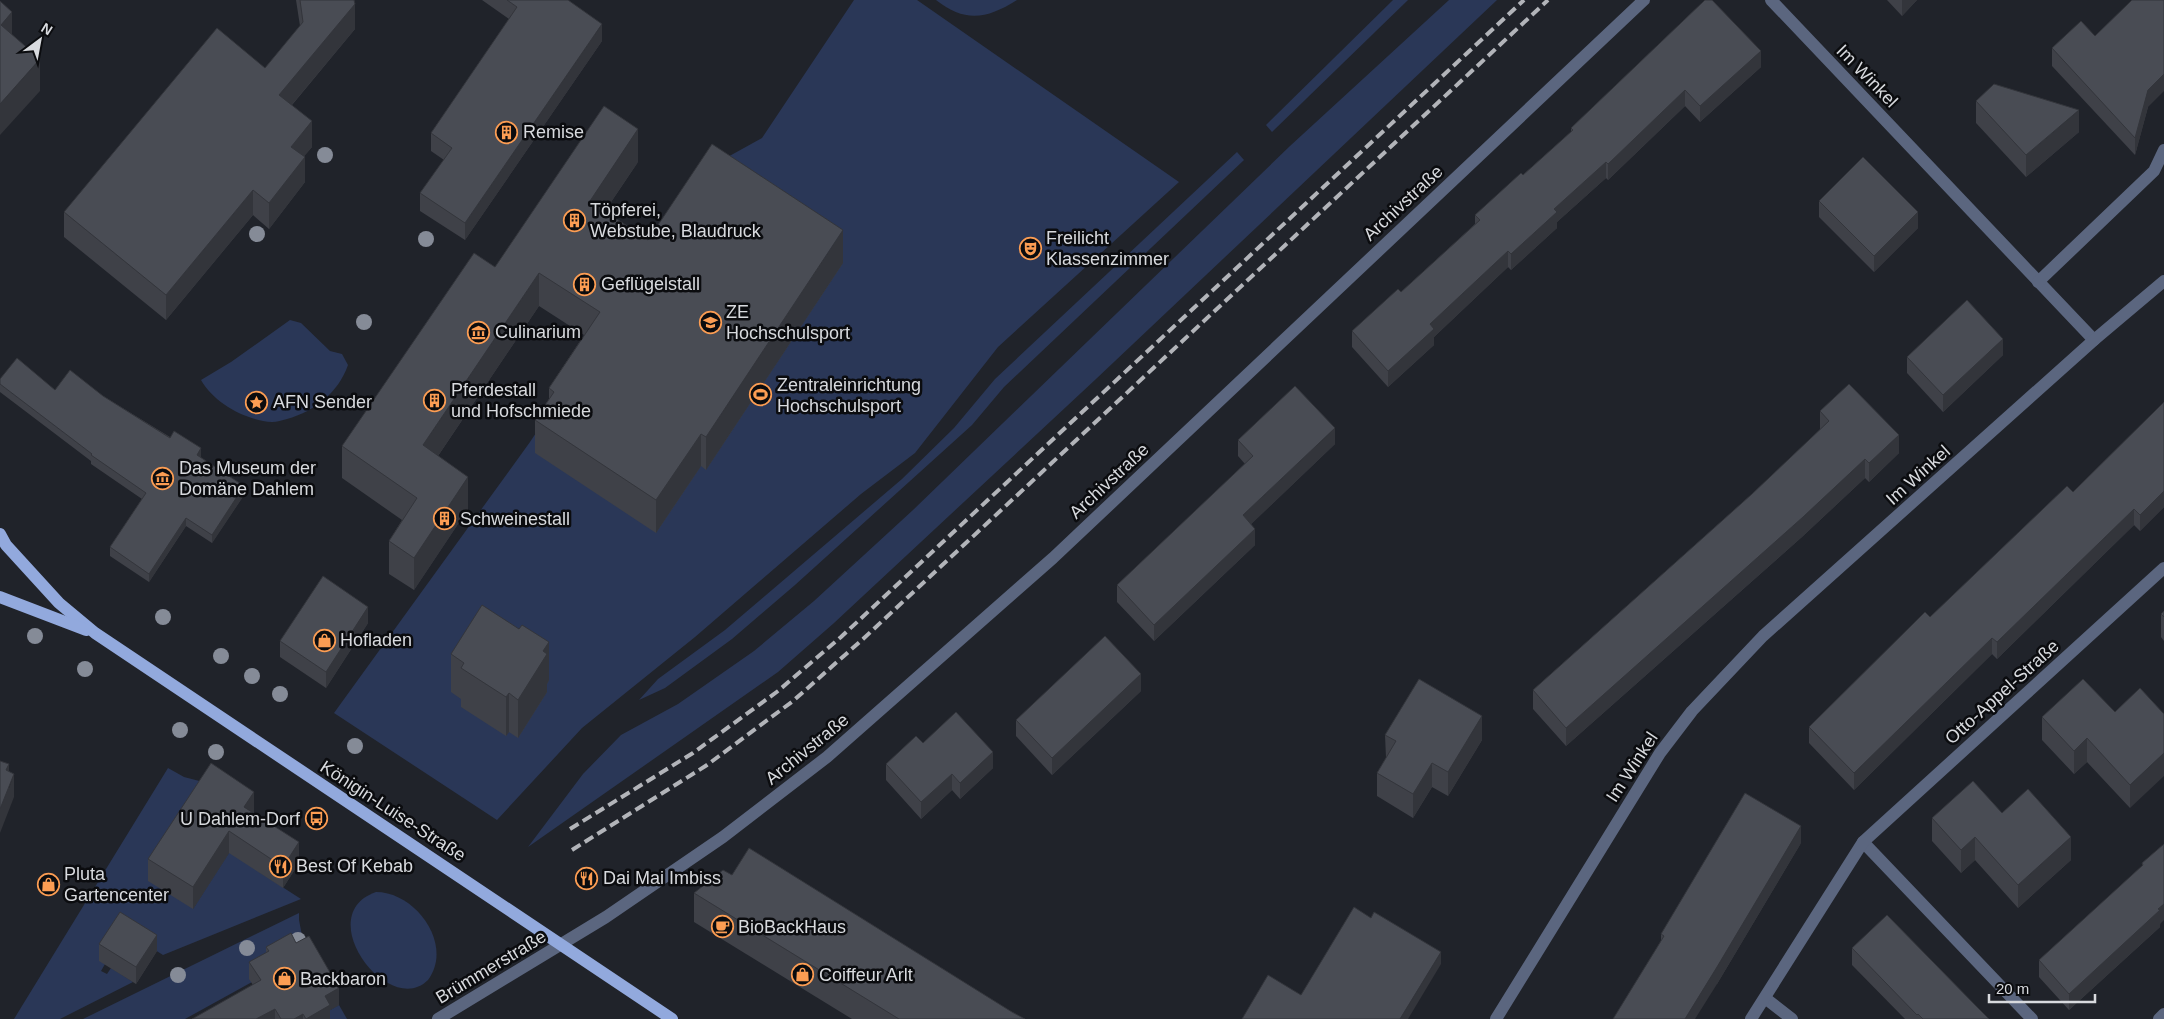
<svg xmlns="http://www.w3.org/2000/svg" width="2164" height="1019" font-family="Arial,sans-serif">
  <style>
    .green { fill: #2a3757 }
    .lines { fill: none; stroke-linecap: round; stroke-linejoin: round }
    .minor { stroke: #5b667f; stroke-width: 12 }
    .major { stroke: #92a9dd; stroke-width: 12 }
    .rail { stroke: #b2b4b9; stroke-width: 4; stroke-dasharray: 10 5; stroke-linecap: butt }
    .tree { fill: #858b97 }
    .wall { fill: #3f4148 }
    .shaded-wall { fill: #33353b }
    .building { fill: #494c54; stroke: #33353b }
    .labels { text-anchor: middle; stroke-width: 5; stroke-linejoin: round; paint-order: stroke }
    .street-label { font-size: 18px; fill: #d8dade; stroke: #0b0c0f }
    .poi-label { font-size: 18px; fill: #d8dade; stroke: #0b0c0f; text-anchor: start }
  </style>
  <rect width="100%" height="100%" fill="#20232a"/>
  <g class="green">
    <polygon points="854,0 917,0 1179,182 998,347 915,453 861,494 695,637 582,728 497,820 334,713 530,442 715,164 762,138"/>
    <path d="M936,0H1017C987,19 965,23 936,0Z"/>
    <polygon points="1393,0 1408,0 1272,132 1266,125"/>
    <polygon points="1449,0 1497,0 1096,379 834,623 778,672 528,847 583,774 621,735 678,704 754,651 814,601 913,510 1290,146"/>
    <polygon points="1237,152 1244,160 1004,387 972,425 795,585 732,639 665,688 639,700 658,679 725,630 902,479 954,428 995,379"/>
    <path d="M290,320L301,323L330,351L342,354L348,365C338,393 315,411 287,419C282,420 277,422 272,422C245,420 214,403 201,380L231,362Z"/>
    <polygon points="168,768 184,777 211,784 193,909 254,814 259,872 301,899 163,955 120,928 99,960 105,964 101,971 107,974 111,968 133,982 60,1019 14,1019"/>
    <path d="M376,892C416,892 454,945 428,980C389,1019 310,915 376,892Z"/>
    <polygon points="299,913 299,920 303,941 252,982 185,1019 83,1019"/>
    <polygon points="339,1005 347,1019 329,1019 325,1013"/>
  </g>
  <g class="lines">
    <g class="minor">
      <polyline points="1771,0 2094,340"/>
      <polyline points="2038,282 2154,171 2164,150"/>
      <polyline points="1863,842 2032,1019"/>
      <polyline points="1765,998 1792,1019"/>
      <polyline points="438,1019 606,917 723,837 827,757 1053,558 1644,0"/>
      <polyline points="1496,1019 1660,753 1692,711 1763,636 2094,340 2164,281"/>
      <polyline points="1751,1019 1863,842 2164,568"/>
      <polyline points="2159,1019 2164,1014"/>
    </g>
    <g class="major">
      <polyline points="0,534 6,545 59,603 95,633 672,1019"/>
      <polyline points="0,597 86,630"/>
    </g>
    <g class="rail">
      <polyline points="570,829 693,753 778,691 841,637 1524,0"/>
      <polyline points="572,850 707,765 793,701 863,639 1548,0"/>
    </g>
  </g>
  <g class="tree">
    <circle cx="325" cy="155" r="8"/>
    <circle cx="257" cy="234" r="8"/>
    <circle cx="426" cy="239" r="8"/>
    <circle cx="364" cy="322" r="8"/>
    <circle cx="163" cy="617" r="8"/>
    <circle cx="35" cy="636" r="8"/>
    <circle cx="221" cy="656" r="8"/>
    <circle cx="85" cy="669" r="8"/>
    <circle cx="252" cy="676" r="8"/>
    <circle cx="280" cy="694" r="8"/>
    <circle cx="180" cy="730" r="8"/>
    <circle cx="355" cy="746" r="8"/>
    <circle cx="216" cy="752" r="8"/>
    <circle cx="298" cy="940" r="8"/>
    <circle cx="247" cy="948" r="8"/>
    <circle cx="178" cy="975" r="8"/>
  </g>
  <g class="wall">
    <polygon points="296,0 354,0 355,29 292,105 312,147 304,156 305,182 269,229 253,215 166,320 64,237 64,212 265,68 300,26"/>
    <polygon points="482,0 568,0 602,41 465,240 420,211 420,193 444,160 431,151 431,133 509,19"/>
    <polygon points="1705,0 1761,67 1700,122 1685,106 1608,180 1606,178 1557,222 1557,228 1511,270 1508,267 1434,337 1434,345 1388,387 1352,347 1352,331 1401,292 1475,224 1475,215 1523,175 1571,132 1571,128"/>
    <polygon points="1887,0 1917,0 1902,16"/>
    <polygon points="2052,48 2148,107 2135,155 2052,66"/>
    <polygon points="1976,101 2079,132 2026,177 1976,123"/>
    <polygon points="638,162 605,211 648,240 843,263 706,470 701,466 656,533 535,453 535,420 549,399 549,388 584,335 539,306 438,456 468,509 414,590 389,574 389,541 402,520 342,478 342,446 495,267"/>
    <polygon points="1819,201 1918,228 1874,272 1819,217"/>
    <polygon points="2003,355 1943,412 1907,373 1907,357"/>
    <polygon points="0,379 55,390 103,396 201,456 200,458 244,495 212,543 186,526 149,582 110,556 110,547 142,499 91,464 91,461 0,392"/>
    <polygon points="2164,402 2164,507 2140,531 2134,525 1997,659 1992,654 1854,790 1809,743 1809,727 1930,617 2073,492"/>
    <polygon points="1820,411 1899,453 1869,482 1865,478 1803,536 1566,746 1533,709 1533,690 1752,494 1820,430"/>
    <polygon points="1238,440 1335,444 1251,524 1255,545 1154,641 1117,602 1117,585 1245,464 1238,456"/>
    <polygon points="2164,611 2164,641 2161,637 2161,614"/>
    <polygon points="368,623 326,688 280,657 280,641"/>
    <polygon points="451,654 549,680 547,684 547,692 518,738 509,732 506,736 461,707 461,699 451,692"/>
    <polygon points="2140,688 2130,808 2087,762 2074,774 2042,740 2042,717 2115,712"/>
    <polygon points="1141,691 1052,775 1016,736 1016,720"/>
    <polygon points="1385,735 1482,740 1448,796 1432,787 1413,818 1377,796 1377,773 1386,758"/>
    <polygon points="923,743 993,768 960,799 952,790 921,819 886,780 886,764"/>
    <polygon points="254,813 299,863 283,888 229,853 193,909 148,881 148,859"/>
    <polygon points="2002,813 2071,860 2018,908 1975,860 1961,873 1932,841 1932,818"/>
    <polygon points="1801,843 1717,984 1661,942 1661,934"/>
    <polygon points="2164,844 2160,927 2069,1010 2039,977 2039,960 2142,866 2142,863"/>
    <polygon points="732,875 1012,1012 1025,1019 852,1019 694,922 694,893"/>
    <polygon points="296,943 339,1005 330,1010 330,1019 192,1019 253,985 249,979 249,962 266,953 266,947"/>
    <polygon points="99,944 157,951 136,984 99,961"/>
    <polygon points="1852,948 1989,1019 1905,1019 1852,965"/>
  </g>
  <g class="shaded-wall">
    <polygon points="1902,0 1917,0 1902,16"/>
    <polygon points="355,4 355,29 279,120 279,95"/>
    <polygon points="12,12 12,43 1,25"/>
    <polygon points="602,24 602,41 465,240 465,223"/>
    <polygon points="1761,51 1761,67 1700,122 1700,106"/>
    <polygon points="40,59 40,91 0,135 0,104"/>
    <polygon points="2164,74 2164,91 2148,107 2135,155 2135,138 2148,90"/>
    <polygon points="1685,90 1685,106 1608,180 1608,164"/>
    <polygon points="2079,110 2079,132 2026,177 2026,155"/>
    <polygon points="312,121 312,147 291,172 291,147"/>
    <polygon points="638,129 638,162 590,233 590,201"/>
    <polygon points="305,157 305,182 269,229 269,203"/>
    <polygon points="1606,162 1606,178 1557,222 1557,228 1511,270 1511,254 1554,209"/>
    <polygon points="253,190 253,215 166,320 166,295"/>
    <polygon points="1918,212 1918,228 1874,272 1874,256"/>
    <polygon points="843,230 843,263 706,470 706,437"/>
    <polygon points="1508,251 1508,267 1434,337 1434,345 1388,387 1388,371 1430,324"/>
    <polygon points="539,273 539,306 423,478 423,445"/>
    <polygon points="2003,339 2003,355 1943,412 1943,395"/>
    <polygon points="1335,428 1335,444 1243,532 1243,515"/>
    <polygon points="701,434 701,466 656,533 656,500"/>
    <polygon points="1899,435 1899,453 1869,482 1869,463"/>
    <polygon points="201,448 201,456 197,464 197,455"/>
    <polygon points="1865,459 1865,478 1803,536 1566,746 1566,728"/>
    <polygon points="468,477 468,509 414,590 414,558"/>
    <polygon points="244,486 244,495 212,543 212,535"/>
    <polygon points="2164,491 2164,507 2140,531 2140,515"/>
    <polygon points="2134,509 2134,525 1997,659 1997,642"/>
    <polygon points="186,518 186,526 149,582 149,574"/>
    <polygon points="1255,529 1255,545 1154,641 1154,625"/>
    <polygon points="368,607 368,623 326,688 326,672"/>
    <polygon points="1992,638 1992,654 1854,790 1854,773"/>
    <polygon points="549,642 549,680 547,684 547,692 518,738 518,700 543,651"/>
    <polygon points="1141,674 1141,691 1052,775 1052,758"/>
    <polygon points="509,693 509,732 506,736 506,697"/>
    <polygon points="1482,716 1482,740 1448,796 1448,772"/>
    <polygon points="2087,738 2087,762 2074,774 2074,751"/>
    <polygon points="993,752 993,768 960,799 960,783"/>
    <polygon points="2164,753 2164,776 2130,808 2130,785"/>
    <polygon points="1432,763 1432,787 1413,818 1413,794"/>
    <polygon points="9,764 9,788 14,774 14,797 0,833 0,809 6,770"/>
    <polygon points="952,774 952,790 921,819 921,802"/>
    <polygon points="254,792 254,814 244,807"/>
    <polygon points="1801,826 1801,843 1717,984 1695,1019 1685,1019"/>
    <polygon points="229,831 229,853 193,909 193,887"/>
    <polygon points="1975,837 1975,860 1961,873 1961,850"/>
    <polygon points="2071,837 2071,860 2018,908 2018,885"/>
    <polygon points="299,842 299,863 283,888 283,867"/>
    <polygon points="2164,904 2164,920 2160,924 2160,927 2069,1010 2069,994"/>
    <polygon points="157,935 157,951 136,984 136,967"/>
    <polygon points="1441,952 1441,964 1408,1019 1400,1019"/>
    <polygon points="339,988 339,1005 330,1010 330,1019 306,1019 325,996"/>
    <polygon points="275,1009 275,1019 256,1019"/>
    <polygon points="303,1014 303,1019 294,1019"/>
  </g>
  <g class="building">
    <polygon points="300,0 354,0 355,4 279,95 312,121 291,147 305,157 269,203 253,190 166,295 64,212 217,28 265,68 303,22"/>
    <polygon points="507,0 568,0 602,24 465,223 420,193 452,148 431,133 517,7"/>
    <polygon points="1705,0 1712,0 1761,51 1700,106 1685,90 1608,164 1606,162 1554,209 1557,212 1511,254 1508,251 1430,324 1434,329 1388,371 1352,331 1398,289 1401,292 1480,220 1475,215 1521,173 1523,175 1573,130 1571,128"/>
    <polygon points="2132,0 2164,0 2164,74 2148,90 2135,138 2052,48 2081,21 2095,36"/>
    <polygon points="0,1 12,12 1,25 40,59 0,104"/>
    <polygon points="1994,84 2079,110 2026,155 1976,101"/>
    <polygon points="604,106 638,129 590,201 648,240 712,144 843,230 706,437 701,434 656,500 535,420 554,392 549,388 600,312 539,273 423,445 468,477 414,558 389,541 417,498 342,446 474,253 495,267"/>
    <polygon points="1863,157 1918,212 1874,256 1819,201"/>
    <polygon points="1967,300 2003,339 1943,395 1907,357"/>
    <polygon points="17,358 55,390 70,370 103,396 170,438 174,431 201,448 197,455 244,486 212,535 186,518 149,574 110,547 146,493 91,455 92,454 0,384 0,379"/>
    <polygon points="1849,384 1899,435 1869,463 1865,459 1803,517 1566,728 1533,690 1752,494 1829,421 1820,411"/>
    <polygon points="1295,386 1335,428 1243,515 1255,529 1154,625 1117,585 1253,456 1238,440"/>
    <polygon points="2164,402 2164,491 2140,515 2134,509 1997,642 1992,638 1854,773 1809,727 1925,612 1930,617 2067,486 2073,492"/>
    <polygon points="323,576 368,607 326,672 280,641"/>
    <polygon points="482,605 519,629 522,625 549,642 543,651 547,654 518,700 509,693 506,697 461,668 464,663 451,654"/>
    <polygon points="2164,611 2164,617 2161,614"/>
    <polygon points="1105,636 1141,674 1052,758 1016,720"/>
    <polygon points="1419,679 1482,716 1448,772 1432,763 1413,794 1377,773 1396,741 1385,735"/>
    <polygon points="2083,679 2115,712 2140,688 2164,714 2164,753 2130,785 2087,738 2074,751 2042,717"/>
    <polygon points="956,712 993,752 960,783 952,774 921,802 886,764 916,736 923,743"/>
    <polygon points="0,761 9,764 6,770 14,774 0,809"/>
    <polygon points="211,763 254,792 244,807 299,842 283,867 229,831 193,887 148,859"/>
    <polygon points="1973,781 2002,813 2028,789 2071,837 2018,885 1975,837 1961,850 1932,818"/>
    <polygon points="1745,793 1801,826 1717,967 1685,1019 1613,1019 1664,936 1661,934"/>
    <polygon points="2164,844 2164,904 2158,909 2160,910 2069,994 2039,960 2143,865 2142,863"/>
    <polygon points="749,848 1012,1012 1025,1019 899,1019 694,893 723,870 732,875"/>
    <polygon points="1354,907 1371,918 1374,912 1441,952 1400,1019 1242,1019 1268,975 1301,995"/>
    <polygon points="120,912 157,935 136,967 99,944"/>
    <polygon points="1887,915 1980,1010 1989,1019 1923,1019 1918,1014 1917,1015 1852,948"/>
    <polygon points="291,933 296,943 309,936 339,988 325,996 330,1005 306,1019 303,1014 294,1019 281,1019 275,1009 256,1019 192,1019 261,980 249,962 269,951 266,947"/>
  </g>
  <defs>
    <symbol id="building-ring" viewBox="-11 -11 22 22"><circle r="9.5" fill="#0b0c0f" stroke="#fc9d53" stroke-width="1.5"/><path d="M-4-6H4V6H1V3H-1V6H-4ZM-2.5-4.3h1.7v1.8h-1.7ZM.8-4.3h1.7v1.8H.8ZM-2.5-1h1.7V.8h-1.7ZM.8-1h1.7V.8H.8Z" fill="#fc9d53"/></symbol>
    <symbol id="theatre-ring" viewBox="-11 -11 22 22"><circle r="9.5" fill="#0b0c0f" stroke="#fc9d53" stroke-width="1.5"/><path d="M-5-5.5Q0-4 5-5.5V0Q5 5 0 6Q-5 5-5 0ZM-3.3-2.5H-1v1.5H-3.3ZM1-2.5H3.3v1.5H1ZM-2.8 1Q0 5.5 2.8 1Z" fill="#fc9d53"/></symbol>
    <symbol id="university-ring" viewBox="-11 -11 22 22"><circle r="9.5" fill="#0b0c0f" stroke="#fc9d53" stroke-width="1.5"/><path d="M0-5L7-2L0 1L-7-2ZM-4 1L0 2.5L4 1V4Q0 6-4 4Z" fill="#fc9d53"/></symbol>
    <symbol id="museum-ring" viewBox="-11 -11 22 22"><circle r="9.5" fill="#0b0c0f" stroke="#fc9d53" stroke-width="1.5"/><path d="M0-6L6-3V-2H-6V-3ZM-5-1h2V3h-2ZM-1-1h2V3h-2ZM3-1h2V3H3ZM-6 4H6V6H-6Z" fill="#fc9d53"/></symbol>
    <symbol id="stadium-ring" viewBox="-11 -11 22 22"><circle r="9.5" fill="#0b0c0f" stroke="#fc9d53" stroke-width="1.5"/><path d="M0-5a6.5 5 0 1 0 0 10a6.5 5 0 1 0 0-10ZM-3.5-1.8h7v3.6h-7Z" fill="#fc9d53"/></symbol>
    <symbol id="sight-ring" viewBox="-11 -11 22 22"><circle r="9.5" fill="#0b0c0f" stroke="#fc9d53" stroke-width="1.5"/><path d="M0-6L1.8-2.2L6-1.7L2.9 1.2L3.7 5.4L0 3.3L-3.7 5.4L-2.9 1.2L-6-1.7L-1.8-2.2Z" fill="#fc9d53"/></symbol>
    <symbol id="shop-ring" viewBox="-11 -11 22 22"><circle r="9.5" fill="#0b0c0f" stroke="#fc9d53" stroke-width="1.5"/><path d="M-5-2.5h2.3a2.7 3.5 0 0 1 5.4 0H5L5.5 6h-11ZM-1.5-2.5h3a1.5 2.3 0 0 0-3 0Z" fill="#fc9d53"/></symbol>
    <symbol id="bus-ring" viewBox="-11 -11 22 22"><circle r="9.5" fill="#0b0c0f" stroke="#fc9d53" stroke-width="1.5"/><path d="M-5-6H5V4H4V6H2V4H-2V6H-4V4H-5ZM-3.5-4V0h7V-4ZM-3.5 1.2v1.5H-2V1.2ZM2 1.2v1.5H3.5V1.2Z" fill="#fc9d53"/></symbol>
    <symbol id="restaurant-ring" viewBox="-11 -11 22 22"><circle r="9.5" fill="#0b0c0f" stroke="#fc9d53" stroke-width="1.5"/><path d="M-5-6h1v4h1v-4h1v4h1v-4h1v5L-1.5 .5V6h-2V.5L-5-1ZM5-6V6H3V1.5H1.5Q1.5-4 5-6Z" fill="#fc9d53"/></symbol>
    <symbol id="cafe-ring" viewBox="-11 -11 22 22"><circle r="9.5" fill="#0b0c0f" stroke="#fc9d53" stroke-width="1.5"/><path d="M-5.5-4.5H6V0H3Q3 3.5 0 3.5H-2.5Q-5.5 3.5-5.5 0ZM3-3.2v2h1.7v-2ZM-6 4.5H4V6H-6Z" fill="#fc9d53"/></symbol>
  </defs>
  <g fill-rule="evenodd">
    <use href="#building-ring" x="494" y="120" width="25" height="25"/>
    <use href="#building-ring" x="562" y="208" width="25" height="25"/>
    <use href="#theatre-ring" x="1018" y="236" width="25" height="25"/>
    <use href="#building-ring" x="572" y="272" width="25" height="25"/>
    <use href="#university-ring" x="698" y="310" width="25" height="25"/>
    <use href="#museum-ring" x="466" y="320" width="25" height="25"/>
    <use href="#stadium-ring" x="748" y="382" width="25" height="25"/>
    <use href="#building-ring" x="422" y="388" width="25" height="25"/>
    <use href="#sight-ring" x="244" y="390" width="25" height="25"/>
    <use href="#museum-ring" x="150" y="466" width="25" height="25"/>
    <use href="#building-ring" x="432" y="506" width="25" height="25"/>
    <use href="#shop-ring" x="312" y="628" width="25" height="25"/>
    <use href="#bus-ring" x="304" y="806" width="25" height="25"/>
    <use href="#restaurant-ring" x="268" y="854" width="25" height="25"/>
    <use href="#restaurant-ring" x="574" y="866" width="25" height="25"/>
    <use href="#shop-ring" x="36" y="872" width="25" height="25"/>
    <use href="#cafe-ring" x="710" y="914" width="25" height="25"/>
    <use href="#shop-ring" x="790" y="962" width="25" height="25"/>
    <use href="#shop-ring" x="272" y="966" width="25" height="25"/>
  </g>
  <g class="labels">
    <g class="street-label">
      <text transform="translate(1867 76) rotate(46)" y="6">Im Winkel</text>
      <text transform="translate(1403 203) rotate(-43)" y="6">Archivstraße</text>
      <text transform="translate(1918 475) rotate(-42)" y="6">Im Winkel</text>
      <text transform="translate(1109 481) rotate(-43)" y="6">Archivstraße</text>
      <text transform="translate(2002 692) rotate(-42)" y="6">Otto-Appel-Straße</text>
      <text transform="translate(807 749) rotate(-39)" y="6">Archivstraße</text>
      <text transform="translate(1632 767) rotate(-57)" y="6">Im Winkel</text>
      <text transform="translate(393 811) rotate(33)" y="6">Königin-Luise-Straße</text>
      <text transform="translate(491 967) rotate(-31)" y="6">Brümmerstraße</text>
    </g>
    <g class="poi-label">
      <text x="523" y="138">Remise</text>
      <text x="590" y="216">Töpferei,<tspan x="590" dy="21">Webstube, Blaudruck</tspan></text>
      <text x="1046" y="244">Freilicht<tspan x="1046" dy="21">Klassenzimmer</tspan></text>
      <text x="601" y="290">Geflügelstall</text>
      <text x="726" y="318">ZE<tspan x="726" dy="21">Hochschulsport</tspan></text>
      <text x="495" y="338">Culinarium</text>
      <text x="777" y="391">Zentraleinrichtung<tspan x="777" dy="21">Hochschulsport</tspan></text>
      <text x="451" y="396">Pferdestall<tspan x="451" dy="21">und Hofschmiede</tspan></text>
      <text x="273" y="408">AFN Sender</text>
      <text x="179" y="474">Das Museum der<tspan x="179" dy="21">Domäne Dahlem</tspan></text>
      <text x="460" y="525">Schweinestall</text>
      <text x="340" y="646">Hofladen</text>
      <text x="300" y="825" text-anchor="end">U Dahlem-Dorf</text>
      <text x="296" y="872">Best Of Kebab</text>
      <text x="64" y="880">Pluta<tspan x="64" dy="21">Gartencenter</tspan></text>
      <text x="603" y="884">Dai Mai Imbiss</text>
      <text x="738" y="933">BioBackHaus</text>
      <text x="819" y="981">Coiffeur Arlt</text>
      <text x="300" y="985">Backbaron</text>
    </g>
  </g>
  <g transform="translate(40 40) rotate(32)" stroke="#0b0c0f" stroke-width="4" paint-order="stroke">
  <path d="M0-4L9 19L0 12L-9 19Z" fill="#d8dade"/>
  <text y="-8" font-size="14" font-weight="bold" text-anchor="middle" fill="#d8dade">N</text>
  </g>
  <path d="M1989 994v8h106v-8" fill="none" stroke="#d8dade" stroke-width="2.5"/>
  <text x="1996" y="994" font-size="15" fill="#d8dade" stroke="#0b0c0f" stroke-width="4" paint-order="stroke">20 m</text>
</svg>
